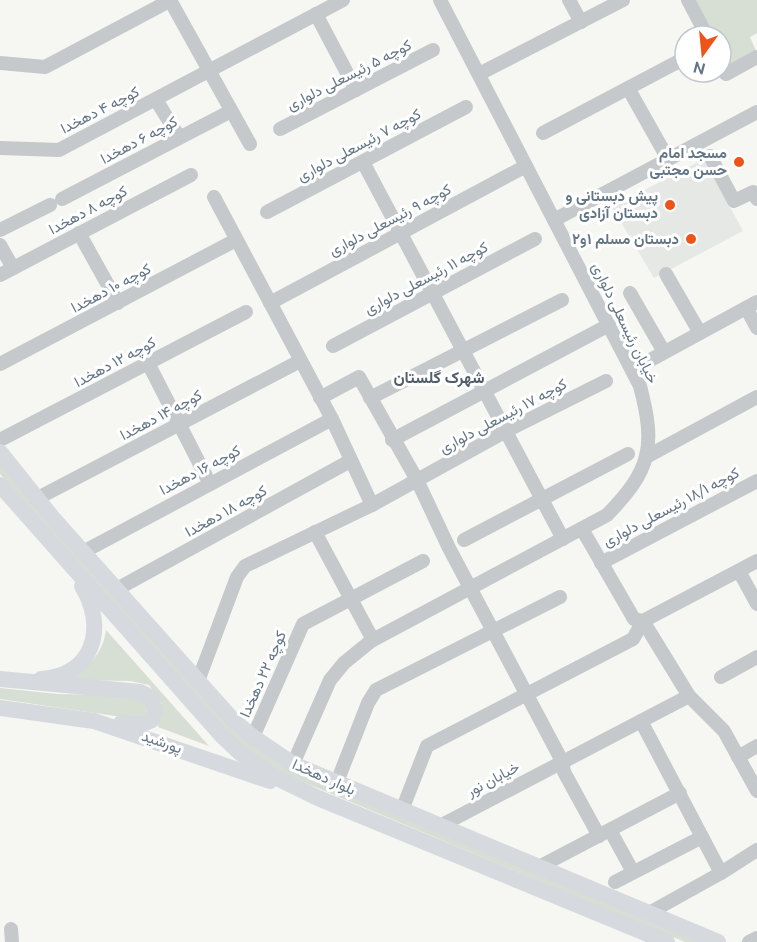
<svg xmlns="http://www.w3.org/2000/svg" width="757" height="942" font-family="Ubuntu,Vazirmatn,sans-serif">
  <style>
    .built { fill: #e6e8e6 }
    .green { fill: #d7ded3 }
    .lines { fill: none; stroke-linecap: round; stroke-linejoin: round }
    .minor { stroke: #c5c9cc; stroke-width: 14 }
    .major { stroke: #d6dadf; stroke-width: 16 }
    .poi-dot { fill: #ee531a; stroke: #fff; stroke-width: 2 }
    .labels { text-anchor: middle; stroke-width: 6; stroke-linejoin: round; paint-order: stroke }
    .street-label { font-size: 15px; fill: #637585; stroke: #fff }
    .poi-label { font-size: 15px; font-weight: bold; fill: #637585; stroke: #fff; text-anchor: end }
    .neighbourhood-label { font-size: 16px; font-weight: bold; fill: #515e6a; stroke: #fff }
  </style>
  <rect width="100%" height="100%" fill="#f6f6f2"/>
  <polygon class="built" points="704,159 743,231 654,278 612,207"/>
  <g class="green">
    <polygon points="693,0 757,0 757,33 750,37 757,53 729,68 721,53 721,36 712,36"/>
    <polygon points="0,463 249,741 706,942 685,942 277,771 239,744 0,474"/>
    <path d="M106,630L209,746L158,727L162,703L149,685L130,681L69,680C88,667 103,654 106,630Z"/>
    <polygon points="0,688 57,694 136,696 146,703 147,713 144,717 129,718 0,699"/>
  </g>
  <g class="lines">
    <g class="minor">
      <polyline points="170,0 250,144"/>
      <polyline points="569,0 581,22"/>
      <polyline points="688,0 707,36"/>
      <polyline points="316,14 356,90"/>
      <polyline points="0,63 45,67 171,0"/>
      <polyline points="721,64 726,74 757,57"/>
      <polyline points="479,74 623,0"/>
      <polyline points="628,88 668,159"/>
      <polyline points="158,103 179,137"/>
      <polyline points="280,129 433,50"/>
      <polyline points="543,133 685,58"/>
      <polyline points="0,148 59,150 343,0"/>
      <polyline points="710,156 734,201 753,192 757,199"/>
      <polyline points="363,162 563,539"/>
      <polyline points="214,197 332,419 372,505"/>
      <polyline points="62,199 231,111"/>
      <polyline points="267,212 466,107"/>
      <polyline points="554,220 757,112"/>
      <polyline points="0,230 50,205"/>
      <polyline points="79,233 118,303"/>
      <polyline points="0,245 13,268"/>
      <polyline points="666,274 700,333"/>
      <polyline points="0,275 191,175"/>
      <polyline points="630,293 664,352"/>
      <polyline points="270,303 526,166"/>
      <polyline points="746,308 757,328"/>
      <polyline points="333,346 535,239"/>
      <polyline points="148,363 210,484"/>
      <polyline points="0,364 236,240"/>
      <polyline points="632,370 757,302"/>
      <polyline points="320,398 359,377 417,480 449,548 562,761 564,772 599,836"/>
      <polyline points="370,398 562,300"/>
      <polyline points="0,440 246,312"/>
      <polyline points="392,440 609,325"/>
      <polyline points="646,457 757,397"/>
      <polyline points="36,499 300,361"/>
      <polyline points="582,529 634,619 643,621"/>
      <polyline points="315,532 373,640"/>
      <polyline points="464,540 628,454"/>
      <polyline points="85,551 332,419"/>
      <polyline points="601,563 757,481"/>
      <polyline points="739,571 757,604"/>
      <polyline points="117,589 350,461"/>
      <polyline points="643,621 689,696 724,731 757,791"/>
      <polyline points="643,621 757,561"/>
      <polyline points="721,677 757,657"/>
      <polyline points="198,681 237,577 245,566 372,505 506,431 606,381"/>
      <polyline points="641,721 721,873"/>
      <polyline points="253,737 303,624 423,561"/>
      <polyline points="738,757 757,746"/>
      <path d="M293,764L330,680L344,663L371,641L607,515C651,470 656,447 640,386L440,0"/>
      <polyline points="337,782 368,703 376,690 560,597"/>
      <polyline points="402,810 427,746 633,639 643,621"/>
      <polyline points="440,826 689,696"/>
      <polyline points="610,830 633,872"/>
      <polyline points="539,867 680,793"/>
      <polyline points="615,882 702,837"/>
      <polyline points="649,913 721,873 757,850"/>
      <polyline points="11,929 12,942"/>
      <polyline points="749,942 757,938"/>
    </g>
    <g class="major">
      <polyline points="0,452 52,517 233,720 253,737 293,764 718,942"/>
      <polyline points="0,485 222,736 240,753 273,776 318,798 667,942"/>
      <polyline points="0,679 140,692 152,698 155,710 152,720 141,725 121,723"/>
      <path d="M41,679C94,676 107,627 82,586"/>
      <polyline points="0,708 94,721 270,781"/>
    </g>
  </g>
  <g class="poi-dot">
    <circle cx="739" cy="162" r="6"/>
    <circle cx="670" cy="205" r="6"/>
    <circle cx="691" cy="239" r="6"/>
  </g>
  <g class="labels">
    <g class="street-label">
      <text transform="translate(349 75) rotate(-27)" y="5">کوچه ۵ رئیسعلی دلواری</text>
      <text transform="translate(100 110) rotate(-27)" y="5">کوچه ۴ دهخدا</text>
      <text transform="translate(139 140) rotate(-28)" y="5">کوچه ۶ دهخدا</text>
      <text transform="translate(359 145) rotate(-28)" y="5">کوچه ۷ رئیسعلی دلواری</text>
      <text transform="translate(88 210) rotate(-28)" y="5">کوچه ۸ دهخدا</text>
      <text transform="translate(390 220) rotate(-28)" y="5">کوچه ۹ رئیسعلی دلواری</text>
      <text transform="translate(426 278) rotate(-28)" y="5">کوچه ۱۱ رئیسعلی دلواری</text>
      <text transform="translate(111 288) rotate(-28)" y="5">کوچه ۱۰ دهخدا</text>
      <text transform="translate(625 323) rotate(64)" y="5">خیابان رئیسعلی دلواری</text>
      <text transform="translate(115 362) rotate(-28)" y="5">کوچه ۱۲ دهخدا</text>
      <text transform="translate(161 415) rotate(-28)" y="5">کوچه ۱۴ دهخدا</text>
      <text transform="translate(503 416) rotate(-28)" y="5">کوچه ۱۷ رئیسعلی دلواری</text>
      <text transform="translate(200 470) rotate(-28)" y="5">کوچه ۱۶ دهخدا</text>
      <text transform="translate(671 507) rotate(-28)" y="5">کوچه ۱۸/۱ رئیسعلی دلواری</text>
      <text transform="translate(226 511) rotate(-29)" y="5">کوچه ۱۸ دهخدا</text>
      <text transform="translate(263 674) rotate(-66)" y="5">کوچه ۲۲ دهخدا</text>
      <text transform="translate(162 742) rotate(19)" y="5">پورشید</text>
      <text transform="translate(324 777) rotate(24)" y="5">بلوار دهخدا</text>
      <text transform="translate(493 779) rotate(-28)" y="5">خیابان نور</text>
    </g>
    <g class="poi-label">
      <text x="727" y="158">مسجد امام<tspan x="727" dy="17">حسن مجتبی</tspan></text>
      <text x="658" y="201">پیش دبستانی و<tspan x="658" dy="17">دبستان آزادی</tspan></text>
      <text x="679" y="244">دبستان مسلم ۱و۲</text>
    </g>
    <g class="neighbourhood-label">
      <text x="439" y="383">شهرک گلستان</text>
    </g>
  </g>
  <g transform="translate(703 54) rotate(195)"><circle r="28" fill="#ffffff" stroke="#c1c8ce" stroke-width="1.5"/>
  <path d="M0-4.5L10 22L0 15L-10 22Z" fill="#ee531a"/>
  <text y="-9" font-size="16" font-weight="bold" text-anchor="middle" fill="#637585">N</text>
  </g>
</svg>
